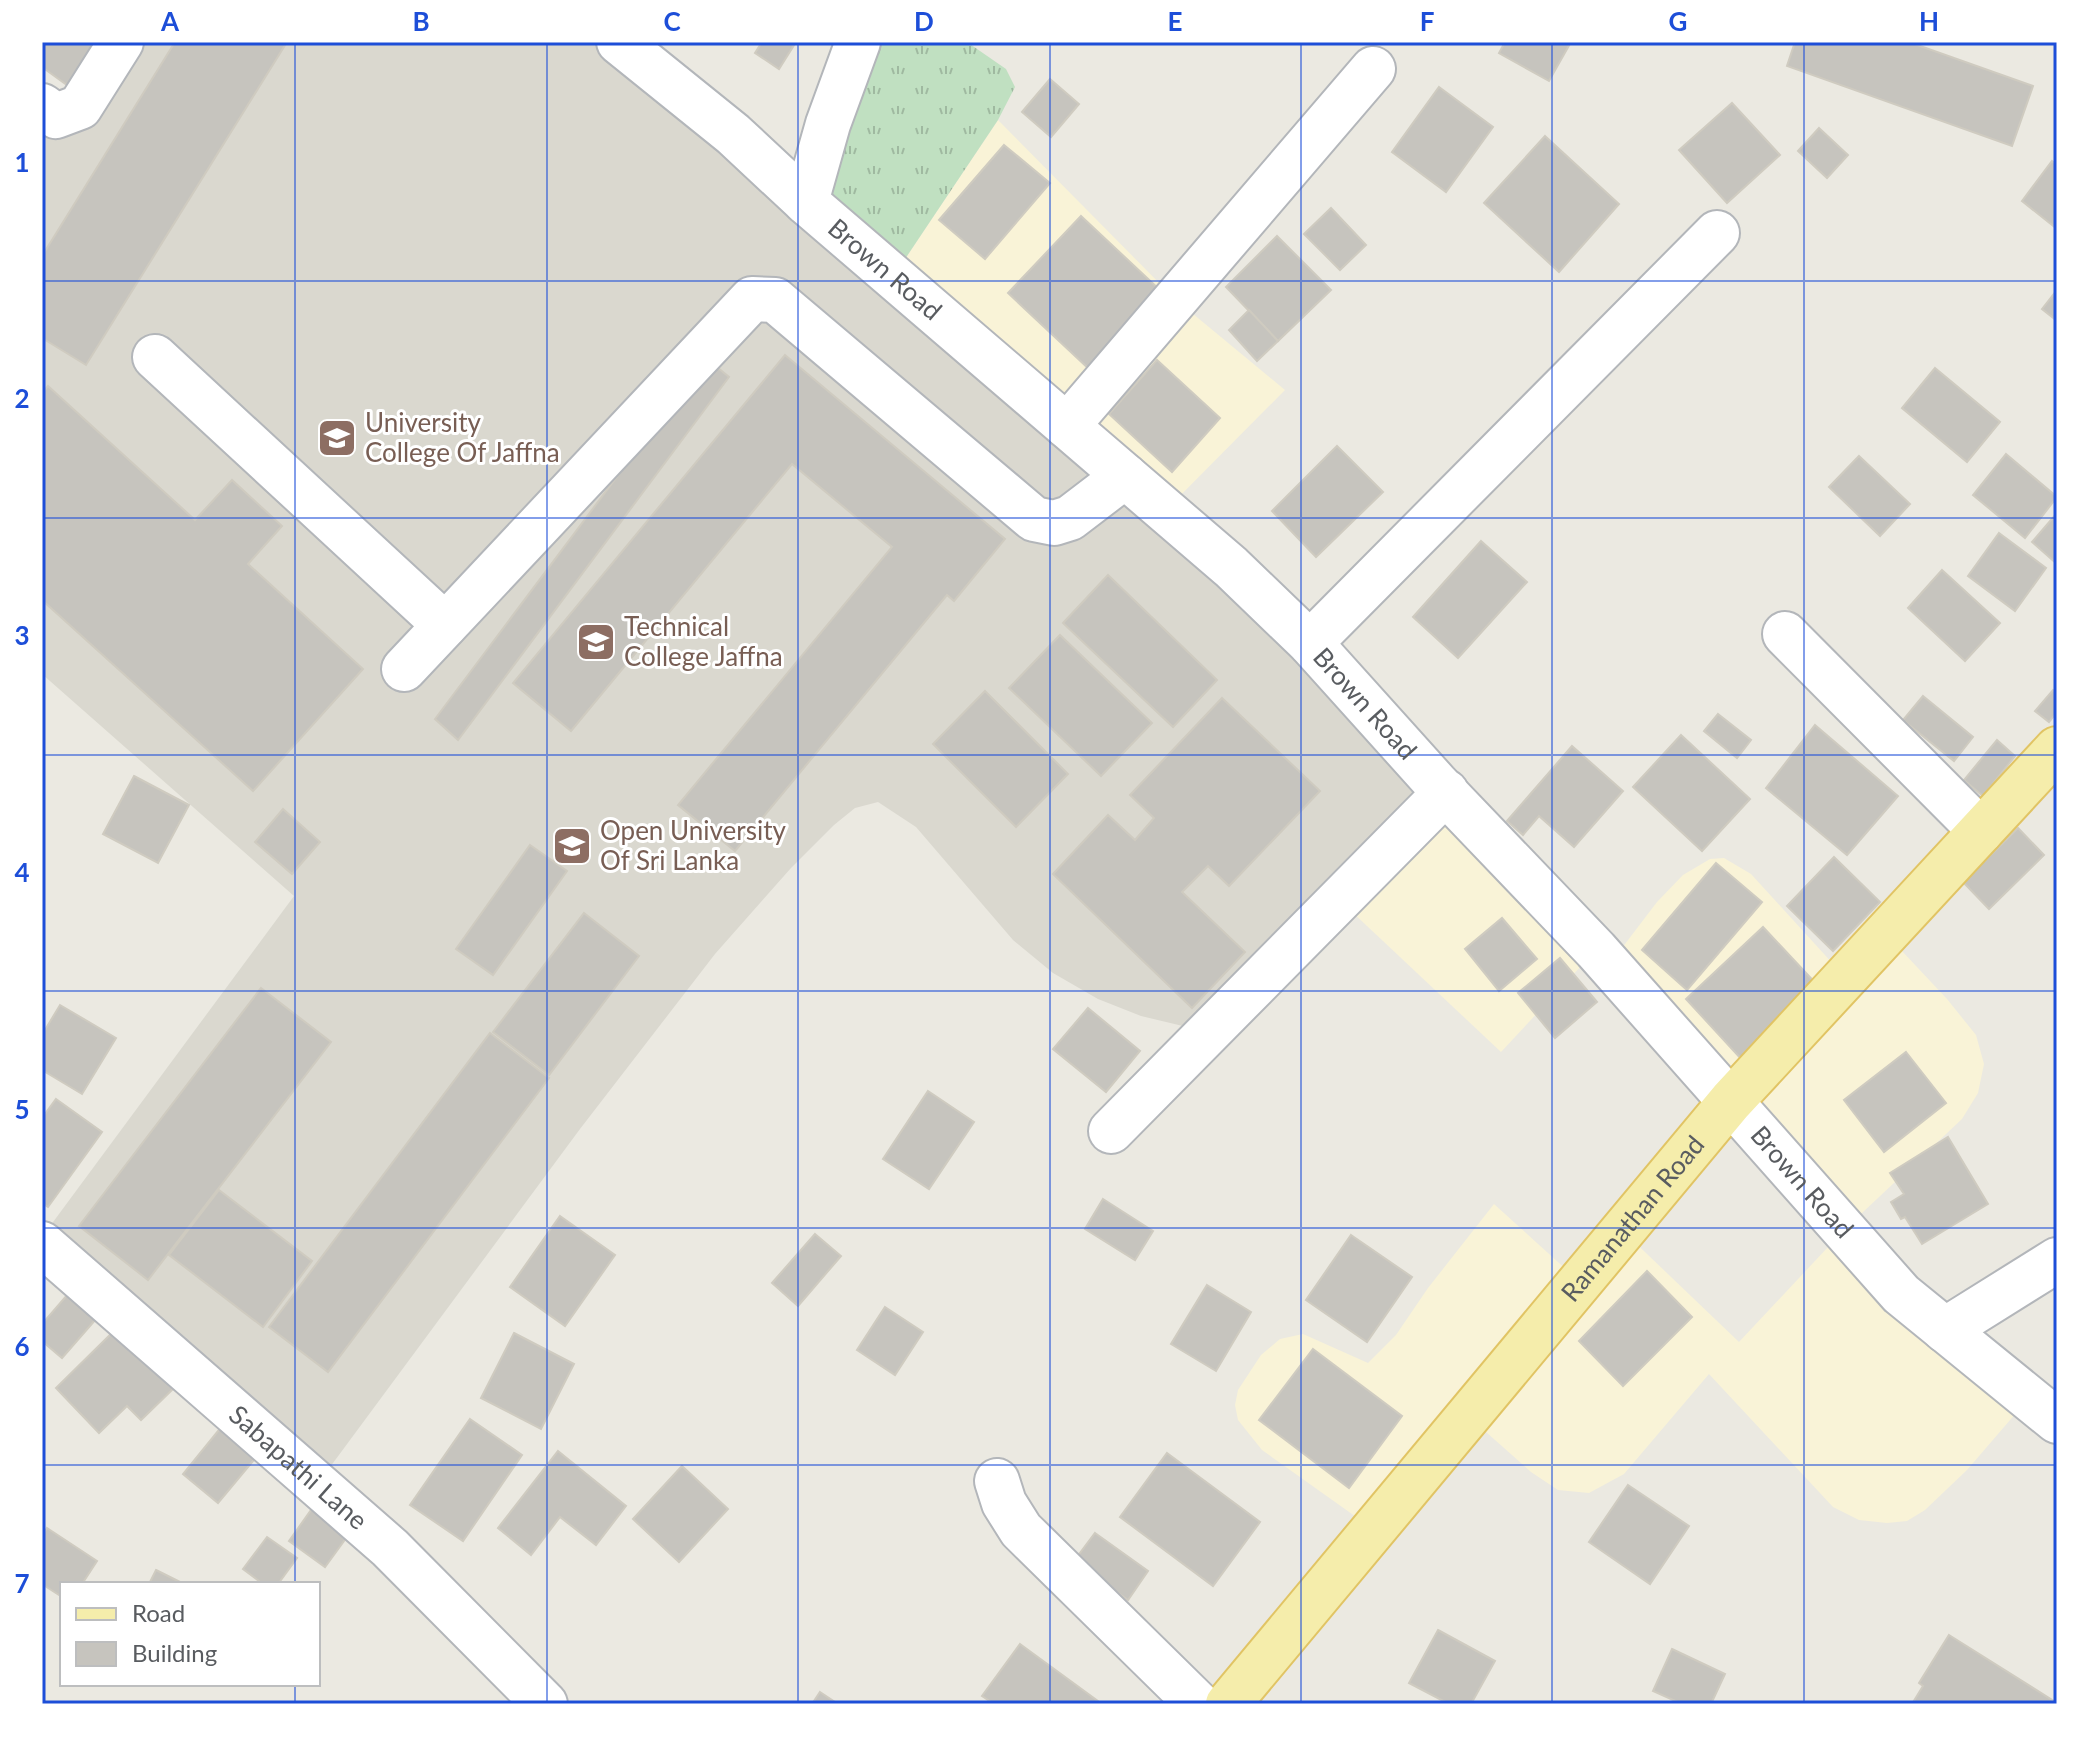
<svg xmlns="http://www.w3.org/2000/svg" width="2099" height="1746" font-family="Lato,sans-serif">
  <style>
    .commercial { fill: #f9f3d7 }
    .education { fill: #dad8cf }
    .grass { fill: url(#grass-tufts) }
    .building { fill: #c6c4be; stroke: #cfcbc0; stroke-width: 2 }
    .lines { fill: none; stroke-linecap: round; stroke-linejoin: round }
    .minor-casing { stroke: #b3b6ba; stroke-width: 48 }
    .major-casing { stroke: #e1c464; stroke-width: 48 }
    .minor { stroke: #fff; stroke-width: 44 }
    .major { stroke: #f5edab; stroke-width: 44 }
    .grid { fill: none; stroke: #1d4ed8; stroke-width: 2; stroke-opacity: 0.55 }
    .labels { text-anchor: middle; stroke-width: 6; stroke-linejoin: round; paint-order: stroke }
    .street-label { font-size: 26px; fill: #595c60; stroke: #fff }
    .education-label { font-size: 26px; fill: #785e54; stroke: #fff; text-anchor: start }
    .neatline { fill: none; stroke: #1d4ed8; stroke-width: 3 }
    .grid-label { font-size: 26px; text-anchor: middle; font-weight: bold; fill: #1d4ed8 }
  </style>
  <defs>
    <pattern id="grass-tufts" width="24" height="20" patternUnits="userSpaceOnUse" patternTransform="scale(2)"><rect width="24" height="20" fill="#c0e0c1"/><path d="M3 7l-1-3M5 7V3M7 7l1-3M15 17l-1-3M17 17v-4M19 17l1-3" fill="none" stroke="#9fb9a0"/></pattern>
  </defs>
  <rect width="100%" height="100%" fill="#ebe9e1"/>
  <g class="commercial">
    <polygon points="998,120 1175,299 1285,390 1165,511 893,277"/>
    <polygon points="1436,783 1596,950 1501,1052 1333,894"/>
    <polygon points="1724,858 1751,874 1845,977 1886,934 1947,999 1976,1035 1984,1064 1978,1093 1962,1119 1845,1229 2029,1398 1967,1470 1925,1510 1907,1521 1887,1523 1859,1520 1833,1507 1709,1374 1624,1474 1589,1493 1558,1490 1531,1472 1468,1416 1373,1529 1262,1450 1238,1420 1235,1405 1238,1390 1261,1355 1280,1339 1303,1334 1368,1363 1396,1335 1428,1288 1494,1204 1580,1282 1623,1231 1739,1342 1844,1230 1609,965 1657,902 1683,875 1710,859"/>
  </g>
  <polygon class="education" points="121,42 620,42 1436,783 1187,1027 1141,1016 1098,999 1053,973 1013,940 916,827 878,802 855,808 834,825 791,868 715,954 580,1129 316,1486 42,1237 294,896 42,674 42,136 56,116"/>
  <polygon class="grass" points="858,42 967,42 1006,69 1015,87 998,120 893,277 806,202"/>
  <g class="building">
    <polygon points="42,42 98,42 67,85 42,67"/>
    <polygon points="175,42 287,42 86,365 42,338 42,256"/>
    <polygon points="762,42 796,42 779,69 755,53"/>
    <polygon points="1505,42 1571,42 1549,81 1499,53"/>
    <polygon points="1795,42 1909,42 2033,86 2012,146 1787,66"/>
    <polygon points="1050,79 1079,104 1051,137 1022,112"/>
    <polygon points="1439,87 1493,127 1446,192 1392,152"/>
    <polygon points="1732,103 1780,155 1727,203 1679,150"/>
    <polygon points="1819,128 1848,155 1827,178 1798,151"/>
    <polygon points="1545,136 1619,204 1559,272 1484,203"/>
    <polygon points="1004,145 1050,183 985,259 939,220"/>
    <polygon points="2052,161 2057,165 2057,229 2022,201"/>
    <polygon points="1331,208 1366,245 1340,270 1304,234"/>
    <polygon points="1081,216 1161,291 1089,369 1008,293"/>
    <polygon points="1277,236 1331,290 1278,341 1226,287"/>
    <polygon points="2057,290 2057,321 2042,309"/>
    <polygon points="1249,310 1278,341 1257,361 1229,330"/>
    <polygon points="785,355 1005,539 954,601 947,595 735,851 678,805 892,547 792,464 571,731 513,683"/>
    <polygon points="706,358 729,377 458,740 435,719"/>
    <polygon points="1157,360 1220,418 1172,472 1109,414"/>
    <polygon points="1935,368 2000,422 1967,462 1902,408"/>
    <polygon points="48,386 195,520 232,480 282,526 248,564 363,669 253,791 42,600 42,393"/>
    <polygon points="1337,446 1383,492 1316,557 1272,511"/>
    <polygon points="2006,454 2057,497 2025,538 1973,495"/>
    <polygon points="1859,456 1910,504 1880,536 1829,487"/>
    <polygon points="2057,513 2057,564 2032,542"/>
    <polygon points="1999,533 2046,568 2015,611 1968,576"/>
    <polygon points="1481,541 1527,582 1458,658 1413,617"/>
    <polygon points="1942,570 2000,623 1965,661 1908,608"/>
    <polygon points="1108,575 1217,680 1173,727 1063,623"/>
    <polygon points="1060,635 1152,723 1101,776 1009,688"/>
    <polygon points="2053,690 2057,693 2057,712 2049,722 2035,711"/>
    <polygon points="985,691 1068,774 1016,827 933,744"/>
    <polygon points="1923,696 1973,737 1954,761 1903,720"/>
    <polygon points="1222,698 1320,791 1229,886 1208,866 1182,892 1245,952 1192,1008 1053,874 1108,815 1135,840 1154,818 1130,795"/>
    <polygon points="1718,714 1751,740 1737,758 1704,731"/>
    <polygon points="1815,725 1898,796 1847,855 1766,788"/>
    <polygon points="1681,735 1750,799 1702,851 1633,787"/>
    <polygon points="1997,740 2015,756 1983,796 1964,780"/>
    <polygon points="1572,746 1623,791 1574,847 1539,816 1523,835 1507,821"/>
    <polygon points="134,776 189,805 158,863 103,834"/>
    <polygon points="283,809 320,842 292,874 255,842"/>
    <polygon points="2018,828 2044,855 1989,909 1963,882"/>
    <polygon points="530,845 567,871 493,975 456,949"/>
    <polygon points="1834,857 1880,902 1833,951 1787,906"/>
    <polygon points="1716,863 1762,902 1687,990 1642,950"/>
    <polygon points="584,913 639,956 549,1075 493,1032"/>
    <polygon points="1502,918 1537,959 1499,991 1465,949"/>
    <polygon points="1763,927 1821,989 1744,1062 1686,999"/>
    <polygon points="1560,958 1597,1002 1555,1038 1518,993"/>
    <polygon points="261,988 331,1042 148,1280 79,1226"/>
    <polygon points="60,1005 116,1038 82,1094 42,1070 42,1035"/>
    <polygon points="1088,1008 1140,1051 1106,1092 1053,1049"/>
    <polygon points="490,1033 549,1078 328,1372 269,1327"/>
    <polygon points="1906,1052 1946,1103 1884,1152 1844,1100"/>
    <polygon points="928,1091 974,1122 929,1189 883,1159"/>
    <polygon points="56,1099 102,1132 48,1207 42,1203 42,1118"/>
    <polygon points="1948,1137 1988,1204 1922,1244 1905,1217 1901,1219 1891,1202 1904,1194 1890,1173"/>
    <polygon points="219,1190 312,1261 263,1327 169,1255"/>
    <polygon points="1103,1199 1153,1231 1135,1260 1085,1229"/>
    <polygon points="560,1216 615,1255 565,1326 510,1287"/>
    <polygon points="815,1234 841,1256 798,1306 772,1283"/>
    <polygon points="1351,1235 1412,1277 1367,1342 1306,1300"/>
    <polygon points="1647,1271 1692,1317 1623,1386 1579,1341"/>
    <polygon points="1207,1285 1251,1312 1216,1371 1171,1344"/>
    <polygon points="75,1286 103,1311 62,1358 42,1341 42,1324"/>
    <polygon points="885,1307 923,1332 895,1375 857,1350"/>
    <polygon points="116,1329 173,1389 141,1420 127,1406 99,1433 56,1388"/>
    <polygon points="514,1333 574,1364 541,1429 481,1398"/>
    <polygon points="1313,1349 1402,1416 1349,1488 1259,1420"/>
    <polygon points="470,1419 522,1455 463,1541 410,1505"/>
    <polygon points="227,1420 263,1449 218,1503 183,1474"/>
    <polygon points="558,1451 626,1506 596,1545 560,1517 531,1555 498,1528"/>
    <polygon points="1167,1453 1260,1522 1213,1586 1120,1517"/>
    <polygon points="682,1466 728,1509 679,1562 633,1519"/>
    <polygon points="1628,1485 1689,1526 1650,1584 1589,1542"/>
    <polygon points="316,1503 352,1530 325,1567 289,1541"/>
    <polygon points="47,1528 97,1561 82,1584 62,1584 62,1597 42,1584 42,1536"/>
    <polygon points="1095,1533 1148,1571 1128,1600 1074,1561"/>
    <polygon points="267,1537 297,1558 278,1584 263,1584 243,1569"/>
    <polygon points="156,1570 184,1584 149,1584"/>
    <polygon points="1438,1630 1495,1661 1471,1704 1449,1704 1409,1683"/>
    <polygon points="1949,1635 2057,1703 2057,1704 1953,1704 1949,1702 1948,1704 1912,1704 1923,1686 1919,1683"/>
    <polygon points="1020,1644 1102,1704 994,1704 982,1696"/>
    <polygon points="1672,1649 1725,1674 1711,1704 1682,1704 1653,1691"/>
    <polygon points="820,1692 838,1704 812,1704"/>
  </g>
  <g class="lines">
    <defs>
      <g id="minor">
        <path id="s1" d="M619,42L733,134L806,202L1231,567L1310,643L1436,783L1596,950L1901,1294L2057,1421"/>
        <polyline points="42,106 56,116 80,107 121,42"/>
        <polyline points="806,202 828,124 858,42"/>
        <polyline points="155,357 445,625"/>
        <polyline points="1067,426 1373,69"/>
        <polyline points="1785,634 1981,831"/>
        <polyline points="1310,643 1717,233"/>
        <polyline points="404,669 752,299 775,300 1034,519 1054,523 1070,518 1125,476"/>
        <polyline points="1111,1131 1446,792"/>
        <path id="s2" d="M42,1244L390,1548L545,1704"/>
        <polyline points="1945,1330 2057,1260"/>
        <polyline points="997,1481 1004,1503 1021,1530 1198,1704"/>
      </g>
      <g id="major">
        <path id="s3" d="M1228,1704L1731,1101L2057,749"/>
      </g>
    </defs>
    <use href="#minor" class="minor-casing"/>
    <use href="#major" class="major-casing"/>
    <use href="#minor" class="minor"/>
    <use href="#major" class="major"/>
  </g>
  <path class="grid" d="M295,42V1584M547,42V1704M798,42V1704M1050,42V1704M1301,42V1704M1552,42V1704M1804,42V1704M42,281H2057M42,518H2057M42,755H2057M42,991H2057M42,1228H2057M42,1465H2057M295,1684V1704"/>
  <defs>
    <symbol id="university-square" viewBox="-11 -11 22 22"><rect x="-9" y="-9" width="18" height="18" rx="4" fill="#8d6e63" stroke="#fff"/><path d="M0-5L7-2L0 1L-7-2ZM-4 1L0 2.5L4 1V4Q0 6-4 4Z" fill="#fff"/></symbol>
  </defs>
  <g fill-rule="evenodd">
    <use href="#university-square" x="315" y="416" width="44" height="44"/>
    <use href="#university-square" x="574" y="620" width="44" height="44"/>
    <use href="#university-square" x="550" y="824" width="44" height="44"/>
  </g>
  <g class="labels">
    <g class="street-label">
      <text dy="9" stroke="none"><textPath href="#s1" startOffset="350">Brown Road</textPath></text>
      <text dy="9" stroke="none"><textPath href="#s1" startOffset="998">Brown Road</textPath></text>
      <text dy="9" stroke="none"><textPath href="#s1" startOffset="1646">Brown Road</textPath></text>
      <text dy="9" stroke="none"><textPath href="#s3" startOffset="632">Ramanathan Road</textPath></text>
      <text dy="9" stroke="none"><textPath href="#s2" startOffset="340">Sabapathi Lane</textPath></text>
    </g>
    <g class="education-label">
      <text x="365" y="432">University<tspan x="365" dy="30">College Of Jaffna</tspan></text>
      <text x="624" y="636">Technical<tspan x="624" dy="30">College Jaffna</tspan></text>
      <text x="600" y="840">Open University<tspan x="600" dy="30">Of Sri Lanka</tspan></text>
    </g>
  </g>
  <rect width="2099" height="1746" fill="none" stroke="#ffffff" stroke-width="88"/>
  <rect x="60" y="1582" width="260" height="104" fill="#ffffff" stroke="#bdbebf" stroke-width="2"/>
  <rect x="76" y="1608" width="40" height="12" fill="#f5edab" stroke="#bdbebf" stroke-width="2"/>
  <text x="132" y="1622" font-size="24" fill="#595c60">Road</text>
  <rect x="76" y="1642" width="40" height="24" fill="#c6c4be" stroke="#bdbebf" stroke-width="2"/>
  <text x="132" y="1662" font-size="24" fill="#595c60">Building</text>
  <rect x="44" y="44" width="2011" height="1658" class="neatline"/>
  <g class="grid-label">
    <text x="170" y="31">A</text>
    <text x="421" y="31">B</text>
    <text x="672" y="31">C</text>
    <text x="924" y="31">D</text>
    <text x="1175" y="31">E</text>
    <text x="1427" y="31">F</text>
    <text x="1678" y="31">G</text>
    <text x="1929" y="31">H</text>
    <text x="22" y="172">1</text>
    <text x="22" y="408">2</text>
    <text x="22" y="645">3</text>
    <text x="22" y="882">4</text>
    <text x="22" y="1119">5</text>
    <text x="22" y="1356">6</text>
    <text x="22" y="1593">7</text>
  </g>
</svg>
